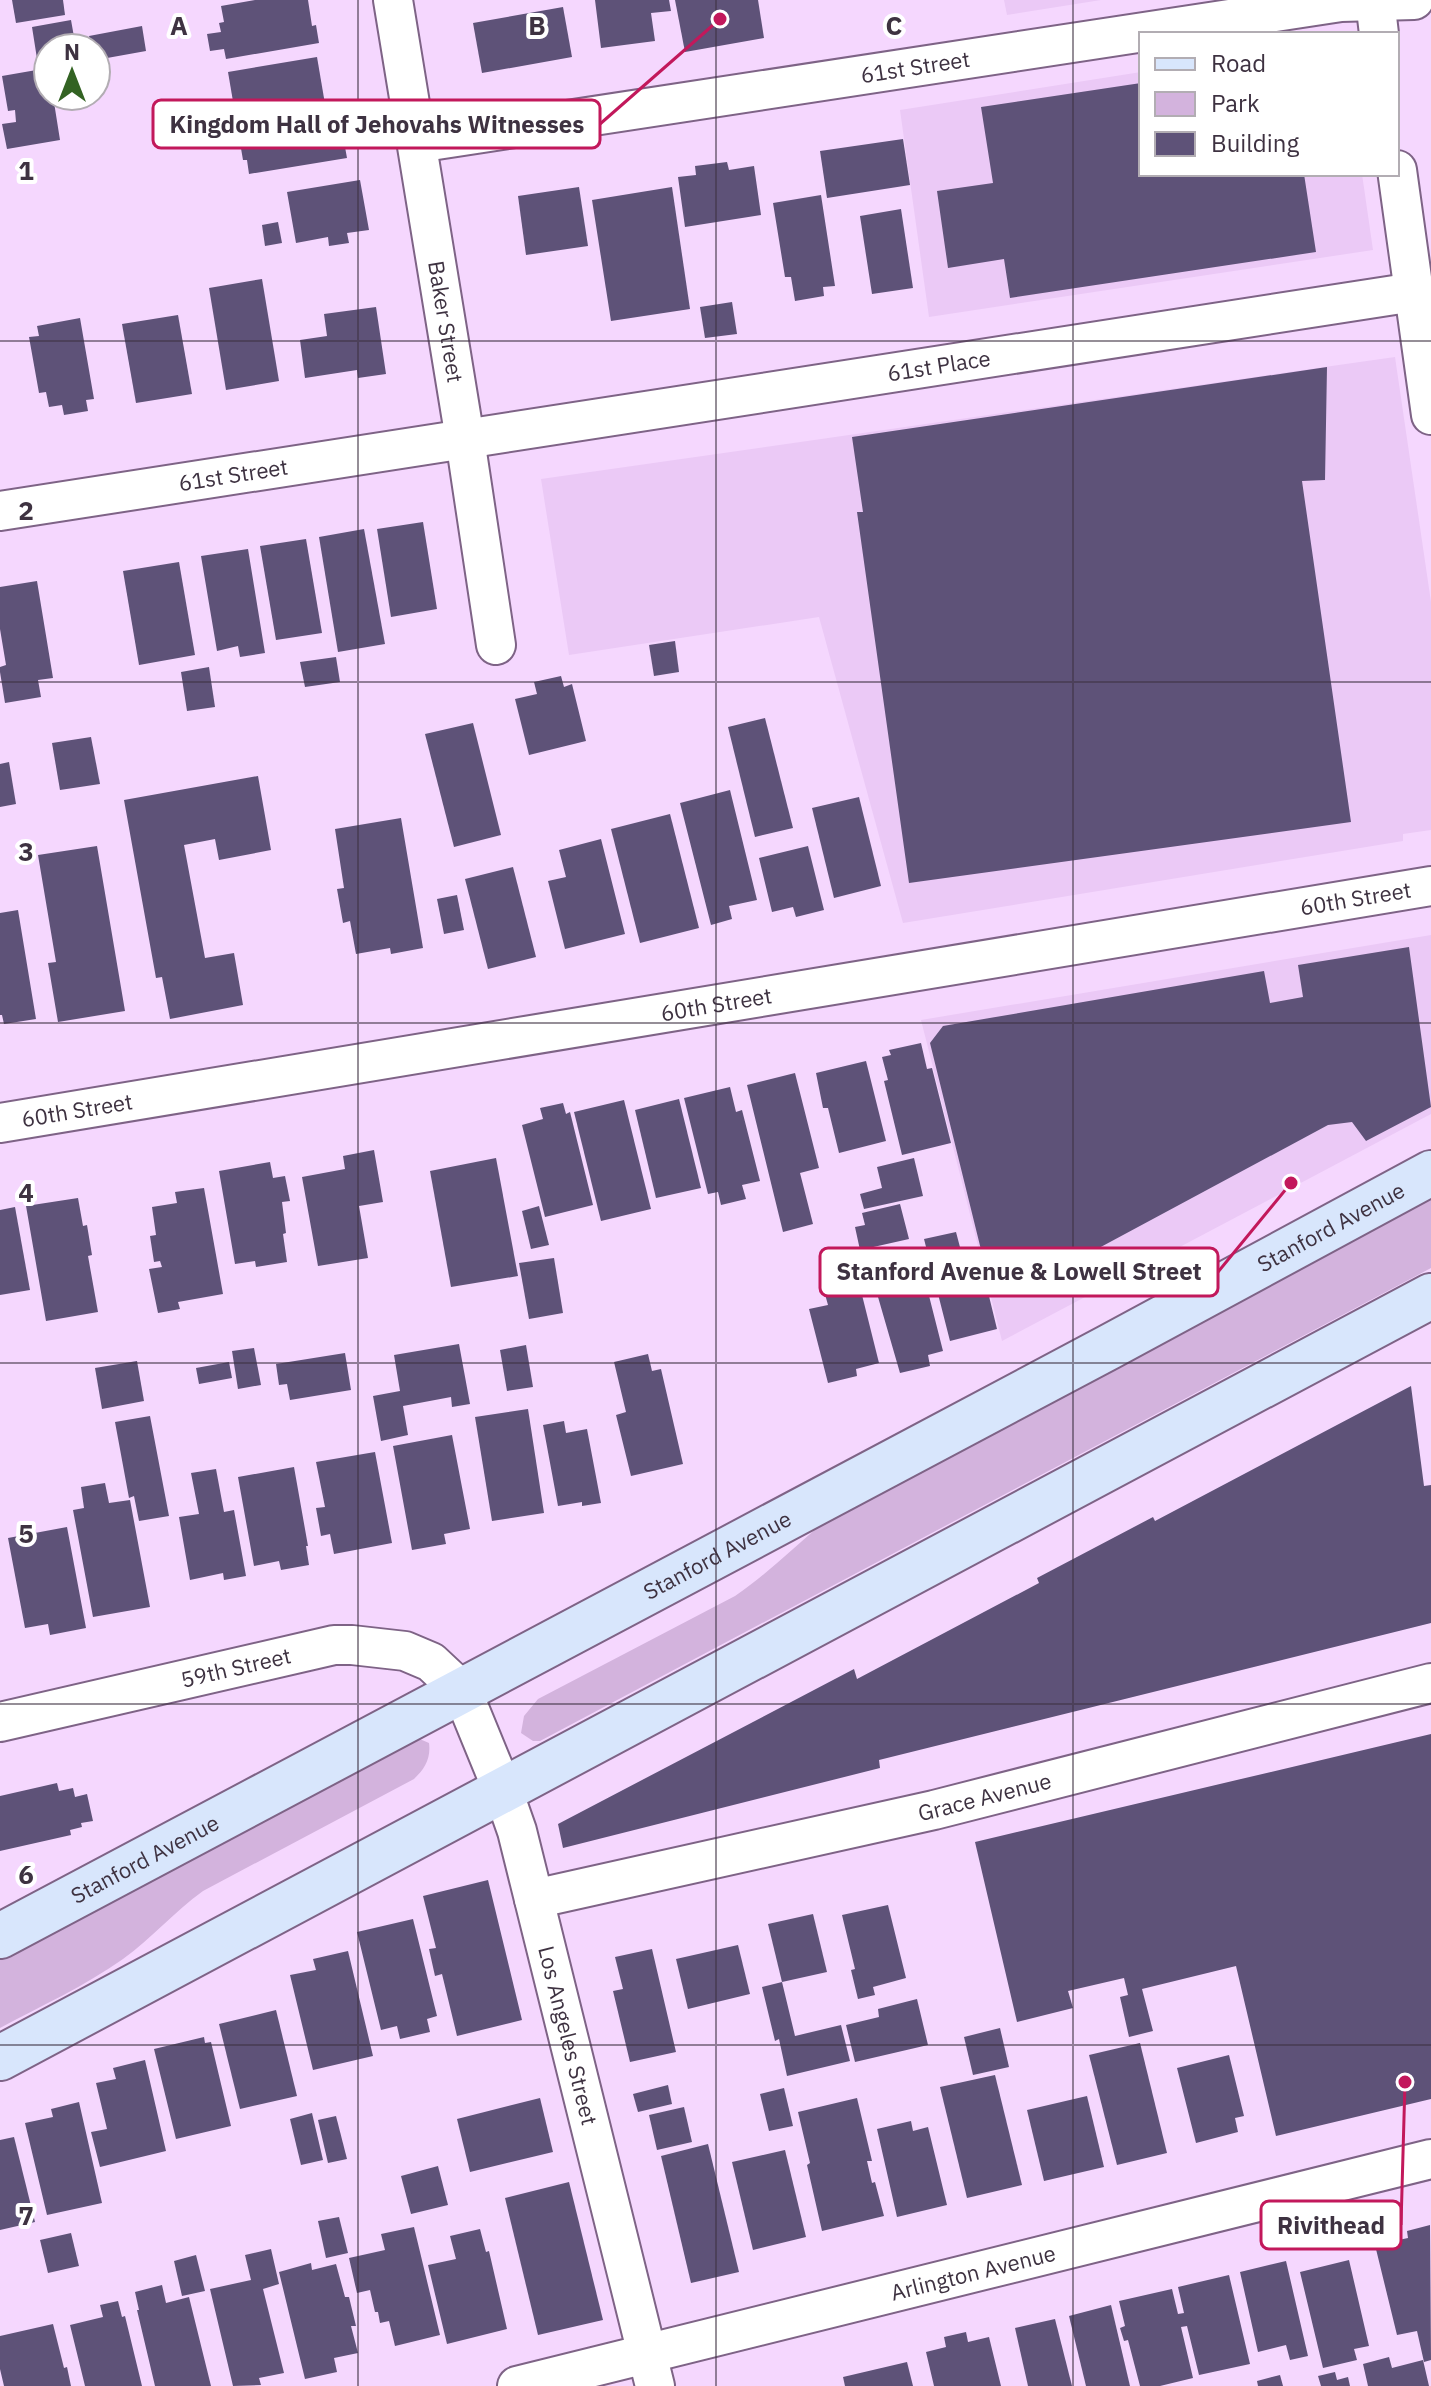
<svg xmlns="http://www.w3.org/2000/svg" width="1431" height="2386" font-family="'IBM Plex Sans',sans-serif">
  <style>
    .built { fill: #ebc9f6 }
    .green { fill: #d3b3dd }
    .building { fill: #5e5278 }
    .lines { fill: none; stroke-linecap: round; stroke-linejoin: round }
    .minor-casing { stroke: #7e6386; stroke-width: 42 }
    .secondary-casing { stroke: #7e6386; stroke-width: 48 }
    .minor { stroke: #fff; stroke-width: 38 }
    .secondary { stroke: #d8e6fc; stroke-width: 44 }
    .grid { fill: none; stroke: #3e3241; stroke-width: 2; stroke-opacity: 0.55 }
    .labels { text-anchor: middle; stroke-width: 8; stroke-linejoin: round; paint-order: stroke }
    .street-label { font-size: 22px; fill: #3e3241; stroke: #fff }
    .grid-label { font-size: 26px; text-anchor: middle; font-weight: bold; fill: #3e3241; stroke: #fff; stroke-width: 8; stroke-linejoin: round; paint-order: stroke }
    .leader { fill: none; stroke: #c2185b; stroke-width: 3 }
    .callout-dot { fill: #c2185b; stroke: #fff; stroke-width: 3 }
    .callout { fill: #fff; stroke: #c2185b; stroke-width: 3 }
    .callout-label { font-size: 24px; text-anchor: middle; font-weight: bold; fill: #3e3241 }
  </style>
  <rect width="100%" height="100%" fill="#f5d7fe"/>
  <g class="built">
    <polygon points="1004,0 1101,0 1007,15"/>
    <polygon points="1141,72 1141,174 1362,174 1373,250 929,317 900,110"/>
    <polygon points="1395,357 1431,602 1431,830 1403,834 1403,841 903,923 819,617 569,655 541,479"/>
    <polygon points="1431,935 1431,1114 1002,1341 921,1020"/>
  </g>
  <g class="green">
    <path d="M1431,1195V1268L540,1741H533L521,1733L524,1716L538,1699L735,1596C773,1570 805,1536 841,1508Z"/>
    <path d="M415,1737L429,1743C431,1758 425,1769 414,1779L203,1891C174,1912 152,1938 123,1959C85,1986 41,2006 0,2028V1955Z"/>
  </g>
  <g class="building">
    <polygon points="12,0 63,0 65,15 16,23"/>
    <polygon points="255,0 308,0 312,26 316,25 319,43 226,59 224,49 210,51 207,34 221,32 219,23 224,22 221,6"/>
    <polygon points="595,0 669,0 671,11 651,13 655,41 601,48"/>
    <polygon points="675,0 758,0 764,38 685,52"/>
    <polygon points="563,7 572,57 482,73 473,23"/>
    <polygon points="71,20 76,48 48,48 48,64 38,65 32,27"/>
    <polygon points="142,26 146,51 96,60 96,48 92,48 89,36"/>
    <polygon points="317,57 325,104 236,119 228,72"/>
    <polygon points="48,68 48,96 53,96 60,140 7,149 2,124 16,122 15,110 8,111 2,76"/>
    <polygon points="1141,83 1141,174 1304,174 1316,252 1010,298 1004,259 948,268 937,191 993,183 981,107"/>
    <polygon points="339,114 347,158 249,174 247,160 243,160 238,131"/>
    <polygon points="903,139 910,185 827,198 820,151"/>
    <polygon points="727,162 729,170 754,166 761,215 685,227 678,177 696,175 695,166"/>
    <polygon points="360,180 369,230 347,233 349,243 329,246 328,237 296,243 287,192"/>
    <polygon points="579,187 588,246 526,255 518,196"/>
    <polygon points="672,187 690,309 611,321 592,200"/>
    <polygon points="821,195 835,286 823,287 824,296 795,301 791,277 785,277 773,203"/>
    <polygon points="901,209 913,288 872,294 860,216"/>
    <polygon points="278,222 282,243 265,246 262,225"/>
    <polygon points="262,279 279,381 226,390 209,288"/>
    <polygon points="732,302 737,334 705,338 700,307"/>
    <polygon points="376,307 386,374 358,378 357,370 305,378 300,340 327,336 324,314"/>
    <polygon points="178,315 192,394 136,403 122,324"/>
    <polygon points="80,318 94,399 86,400 88,411 64,415 62,405 49,407 46,392 39,393 29,337 39,336 37,326"/>
    <polygon points="1327,367 1325,480 1302,481 1351,822 909,883 857,512 863,512 852,437"/>
    <polygon points="423,522 437,609 391,617 377,529"/>
    <polygon points="364,529 385,644 338,652 319,537"/>
    <polygon points="306,539 322,633 276,640 260,546"/>
    <polygon points="248,549 265,653 240,657 238,646 217,651 201,556"/>
    <polygon points="179,562 195,655 139,665 123,571"/>
    <polygon points="37,581 53,678 38,680 41,697 5,703 0,672 0,667 6,665 0,629 0,587"/>
    <polygon points="675,641 679,672 654,676 649,645"/>
    <polygon points="336,657 340,682 305,687 300,662"/>
    <polygon points="209,667 215,707 187,711 181,672"/>
    <polygon points="561,676 564,687 572,684 586,741 529,755 515,699 537,694 534,682"/>
    <polygon points="765,718 793,828 755,837 728,727"/>
    <polygon points="473,723 501,835 454,847 425,734"/>
    <polygon points="91,737 100,784 60,790 52,743"/>
    <polygon points="9,762 16,804 0,807 0,764"/>
    <polygon points="258,776 271,850 219,860 215,839 184,845 205,958 234,953 243,1005 170,1019 162,977 156,978 124,800"/>
    <polygon points="730,790 757,900 729,906 732,919 711,925 680,803"/>
    <polygon points="859,797 881,886 834,898 812,808"/>
    <polygon points="670,814 699,928 640,943 611,829"/>
    <polygon points="401,818 423,948 391,954 390,948 356,954 350,921 343,923 337,889 344,888 335,829"/>
    <polygon points="601,839 625,934 565,949 548,881 566,877 559,850"/>
    <polygon points="97,846 125,1011 58,1022 48,963 56,962 38,855"/>
    <polygon points="808,846 824,910 796,917 793,907 772,912 759,858"/>
    <polygon points="513,867 536,957 488,969 465,879"/>
    <polygon points="457,895 464,930 444,934 437,899"/>
    <polygon points="18,910 36,1019 4,1024 2,1015 0,1015 0,913"/>
    <polygon points="1409,947 1431,1107 1366,1141 1352,1122 1328,1125 1084,1256 987,1274 930,1043 943,1026 1264,971 1270,1003 1303,997 1298,965"/>
    <polygon points="921,1043 927,1069 932,1068 951,1143 902,1155 884,1081 888,1080 882,1057 891,1055 889,1050"/>
    <polygon points="866,1061 886,1141 839,1153 828,1108 823,1108 816,1073"/>
    <polygon points="795,1073 819,1168 800,1173 813,1224 783,1232 747,1085"/>
    <polygon points="730,1087 736,1112 742,1110 760,1181 742,1185 746,1199 721,1205 718,1192 708,1194 684,1098"/>
    <polygon points="679,1099 701,1188 656,1198 635,1110"/>
    <polygon points="624,1100 651,1209 601,1221 574,1112"/>
    <polygon points="563,1103 566,1114 570,1112 593,1205 545,1217 522,1125 543,1119 540,1108"/>
    <polygon points="374,1150 383,1202 359,1206 368,1258 318,1266 302,1177 345,1169 343,1156"/>
    <polygon points="496,1158 518,1276 451,1287 430,1171"/>
    <polygon points="914,1158 923,1196 864,1209 860,1194 882,1188 877,1167"/>
    <polygon points="270,1162 273,1178 285,1176 290,1201 282,1202 286,1233 283,1234 287,1262 256,1267 255,1261 235,1264 219,1171"/>
    <polygon points="204,1188 223,1294 178,1302 180,1309 158,1313 149,1269 162,1267 160,1261 154,1262 150,1236 156,1235 152,1207 177,1203 175,1192"/>
    <polygon points="78,1198 83,1226 87,1225 92,1255 88,1256 98,1312 46,1321 26,1206"/>
    <polygon points="900,1204 909,1239 860,1250 855,1227 865,1225 862,1213"/>
    <polygon points="539,1206 549,1245 531,1249 522,1211"/>
    <polygon points="15,1207 30,1290 0,1295 0,1210"/>
    <polygon points="956,1232 961,1251 977,1247 997,1329 950,1341 924,1239"/>
    <polygon points="554,1258 563,1313 529,1319 519,1263"/>
    <polygon points="855,1267 879,1363 856,1369 857,1376 828,1383 809,1309 828,1305 823,1287 830,1286 828,1274"/>
    <polygon points="926,1284 943,1351 928,1355 930,1366 900,1373 878,1297"/>
    <polygon points="459,1344 470,1404 452,1407 451,1397 403,1406 408,1435 381,1441 373,1396 400,1391 394,1355"/>
    <polygon points="526,1345 533,1387 507,1391 500,1350"/>
    <polygon points="254,1348 261,1385 238,1389 232,1351"/>
    <polygon points="345,1353 351,1390 290,1400 287,1384 279,1385 276,1364"/>
    <polygon points="648,1354 652,1371 661,1369 683,1464 631,1476 616,1415 626,1412 614,1362"/>
    <polygon points="137,1361 144,1401 102,1409 95,1368"/>
    <polygon points="229,1362 232,1378 199,1384 196,1368"/>
    <polygon points="1411,1386 1424,1486 1431,1485 1431,1623 879,1760 880,1768 563,1848 558,1824 854,1669 857,1679 1039,1583 1037,1578 1153,1517 1155,1521"/>
    <polygon points="528,1409 544,1513 492,1521 475,1417"/>
    <polygon points="150,1416 169,1516 139,1521 134,1496 129,1498 115,1422"/>
    <polygon points="564,1421 566,1433 587,1429 601,1503 582,1506 582,1502 558,1506 543,1425"/>
    <polygon points="452,1435 470,1529 444,1534 446,1544 412,1550 393,1446"/>
    <polygon points="375,1452 392,1543 334,1554 330,1534 321,1536 316,1508 325,1507 316,1462"/>
    <polygon points="294,1467 308,1546 306,1546 309,1565 281,1570 279,1561 254,1566 238,1477"/>
    <polygon points="216,1469 224,1512 234,1510 246,1576 224,1580 223,1573 190,1580 179,1517 199,1514 191,1473"/>
    <polygon points="105,1483 109,1503 130,1500 150,1607 93,1617 73,1510 84,1508 81,1487"/>
    <polygon points="67,1527 86,1628 50,1635 48,1624 25,1628 8,1538"/>
    <polygon points="1431,1734 1431,2099 1276,2136 1236,1966 1142,1989 1153,2031 1129,2037 1120,1997 1128,1995 1124,1978 1068,1991 1073,2008 1017,2022 975,1842"/>
    <polygon points="57,1783 59,1791 73,1788 75,1797 87,1794 93,1821 81,1823 82,1827 70,1830 71,1835 0,1851 0,1796"/>
    <polygon points="488,1880 522,2020 457,2036 442,1974 435,1976 429,1949 436,1948 423,1896"/>
    <polygon points="888,1905 906,1978 873,1987 875,1995 858,1999 851,1970 855,1969 842,1915"/>
    <polygon points="813,1914 827,1972 782,1982 768,1924"/>
    <polygon points="413,1919 437,2016 427,2019 430,2032 400,2039 397,2026 381,2030 357,1932"/>
    <polygon points="738,1945 750,1994 688,2009 676,1959"/>
    <polygon points="652,1949 676,2052 630,2062 613,1991 623,1989 615,1957"/>
    <polygon points="348,1951 373,2056 313,2070 290,1975 316,1970 313,1959"/>
    <polygon points="782,1982 795,2036 841,2025 850,2061 787,2076 779,2039 775,2041 762,1987"/>
    <polygon points="917,1999 928,2045 855,2062 846,2025 879,2017 878,2009"/>
    <polygon points="276,2010 297,2096 240,2109 219,2024"/>
    <polygon points="1000,2028 1009,2067 973,2075 964,2037"/>
    <polygon points="204,2037 205,2043 211,2042 231,2126 176,2139 154,2049"/>
    <polygon points="1140,2043 1167,2153 1117,2165 1089,2055"/>
    <polygon points="1229,2055 1244,2116 1235,2118 1238,2132 1196,2143 1177,2068"/>
    <polygon points="145,2060 166,2151 100,2167 91,2132 107,2129 96,2083 116,2079 113,2068"/>
    <polygon points="995,2075 1022,2185 967,2198 940,2087"/>
    <polygon points="668,2085 672,2104 638,2112 633,2094"/>
    <polygon points="784,2088 793,2126 769,2131 760,2094"/>
    <polygon points="1087,2096 1104,2167 1044,2181 1027,2110"/>
    <polygon points="540,2098 553,2152 470,2172 457,2119"/>
    <polygon points="857,2098 872,2161 867,2161 872,2183 875,2182 884,2216 822,2231 807,2165 810,2163 798,2112"/>
    <polygon points="79,2102 102,2203 47,2215 25,2123 53,2117 51,2109"/>
    <polygon points="684,2107 692,2142 657,2150 649,2115"/>
    <polygon points="312,2113 323,2160 301,2165 290,2119"/>
    <polygon points="336,2116 347,2159 328,2163 318,2120"/>
    <polygon points="911,2121 913,2131 928,2127 947,2205 897,2217 877,2129"/>
    <polygon points="14,2137 35,2222 0,2230 0,2140"/>
    <polygon points="708,2144 739,2272 691,2283 661,2156"/>
    <polygon points="785,2150 806,2237 753,2250 732,2162"/>
    <polygon points="438,2166 448,2205 411,2214 401,2176"/>
    <polygon points="569,2182 603,2320 538,2335 505,2198"/>
    <polygon points="339,2217 348,2253 326,2258 318,2221"/>
    <polygon points="1430,2225 1431,2360 1424,2362 1417,2331 1397,2335 1375,2245 1408,2238 1407,2231"/>
    <polygon points="414,2227 440,2335 395,2346 389,2321 380,2323 378,2312 375,2312 370,2290 357,2293 349,2258 385,2250 381,2234"/>
    <polygon points="480,2229 486,2252 489,2251 507,2329 447,2344 428,2265 456,2259 450,2236"/>
    <polygon points="71,2233 79,2266 48,2273 40,2240"/>
    <polygon points="271,2249 279,2284 263,2289 284,2373 259,2378 261,2385 233,2386 210,2289 251,2280 245,2255"/>
    <polygon points="196,2255 205,2291 182,2296 174,2261"/>
    <polygon points="1349,2260 1369,2346 1354,2349 1357,2360 1323,2368 1300,2272"/>
    <polygon points="1286,2261 1308,2356 1290,2360 1286,2345 1258,2352 1240,2272"/>
    <polygon points="311,2263 312,2270 336,2264 345,2297 349,2297 356,2326 351,2326 358,2353 334,2358 337,2372 305,2379 279,2272"/>
    <polygon points="1229,2275 1250,2364 1199,2375 1187,2326 1181,2327 1193,2378 1160,2386 1140,2386 1128,2340 1124,2341 1120,2328 1125,2326 1119,2301 1172,2289 1178,2314 1184,2313 1178,2287"/>
    <polygon points="162,2285 166,2303 189,2297 211,2386 155,2386 137,2310 139,2310 135,2292"/>
    <polygon points="118,2301 122,2317 125,2316 142,2386 85,2386 70,2325 103,2317 100,2305"/>
    <polygon points="1111,2305 1130,2386 1086,2386 1069,2316"/>
    <polygon points="1055,2319 1072,2386 1028,2386 1015,2328"/>
    <polygon points="53,2324 64,2368 67,2367 71,2386 4,2386 0,2369 0,2336"/>
    <polygon points="966,2332 968,2342 989,2337 1001,2386 934,2386 926,2352 946,2347 944,2337"/>
    <polygon points="1389,2357 1392,2368 1423,2360 1429,2386 1368,2386 1363,2364"/>
    <polygon points="907,2362 913,2386 845,2386 843,2377"/>
    <polygon points="1335,2372 1337,2380 1348,2377 1350,2386 1321,2386 1318,2376"/>
    <polygon points="1280,2375 1283,2386 1258,2386 1257,2381"/>
  </g>
  <g class="lines">
    <defs>
      <g id="minor">
        <path id="s1" d="M393,0L465,439L496,645"/>
        <polyline points="1375,0 1379,34"/>
        <path id="s2" d="M417,143L1341,2L1414,0"/>
        <polyline points="1397,170 1431,415"/>
        <path id="s3" d="M0,511L1414,292"/>
        <path id="s4" d="M0,1123L1431,886"/>
        <path id="s5" d="M0,1722L334,1645H352L405,1651L431,1662L462,1691L503,1791L517,1831L655,2386"/>
        <path id="s6" d="M534,1899L934,1810L1431,1683"/>
        <path id="s7" d="M517,2386L1431,2159"/>
      </g>
      <g id="secondary">
        <path id="s8" d="M0,1936L1109,1347L1431,1173"/>
        <polyline points="0,2058 1431,1296"/>
      </g>
    </defs>
    <use href="#minor" class="minor-casing"/>
    <use href="#secondary" class="secondary-casing"/>
    <use href="#minor" class="minor"/>
    <use href="#secondary" class="secondary"/>
  </g>
  <path class="grid" d="M358,0V2386M716,0V2386M1073,0V2386M0,341H1431M0,682H1431M0,1023H1431M0,1363H1431M0,1704H1431M0,2045H1431"/>
  <g class="labels">
    <g class="street-label">
      <text dy="8" stroke="none"><textPath href="#s2" startOffset="504">61st Street</textPath></text>
      <text dy="8" stroke="none"><textPath href="#s1" startOffset="326">Baker Street</textPath></text>
      <text dy="8" stroke="none"><textPath href="#s3" startOffset="950">61st Place</textPath></text>
      <text dy="8" stroke="none"><textPath href="#s3" startOffset="236">61st Street</textPath></text>
      <text dy="8" stroke="none"><textPath href="#s4" startOffset="1374">60th Street</textPath></text>
      <text dy="8" stroke="none"><textPath href="#s4" startOffset="726">60th Street</textPath></text>
      <text dy="8" stroke="none"><textPath href="#s4" startOffset="78">60th Street</textPath></text>
      <text dy="8" stroke="none"><textPath href="#s8" startOffset="1508">Stanford Avenue</textPath></text>
      <text dy="8" stroke="none"><textPath href="#s8" startOffset="812">Stanford Avenue</textPath></text>
      <text dy="8" stroke="none"><textPath href="#s5" startOffset="242">59th Street</textPath></text>
      <text dy="8" stroke="none"><textPath href="#s6" startOffset="462">Grace Avenue</textPath></text>
      <text dy="8" stroke="none"><textPath href="#s8" startOffset="164">Stanford Avenue</textPath></text>
      <text dy="8" stroke="none"><textPath href="#s5" startOffset="846">Los Angeles Street</textPath></text>
      <text dy="8" stroke="none"><textPath href="#s7" startOffset="470">Arlington Avenue</textPath></text>
    </g>
  </g>
  <g class="grid-label">
    <text x="179" y="35">A</text>
    <text x="537" y="35">B</text>
    <text x="894" y="35">C</text>
    <text x="26" y="180">1</text>
    <text x="26" y="520">2</text>
    <text x="26" y="861">3</text>
    <text x="26" y="1202">4</text>
    <text x="26" y="1543">5</text>
    <text x="26" y="1884">6</text>
    <text x="26" y="2225">7</text>
  </g>
  <path class="leader" d="M720 19L600 124M1291 1183L1218 1272M1405 2082L1401 2225"/>
  <g class="callout-dot">
    <circle cx="720" cy="19" r="8"/>
    <circle cx="1291" cy="1183" r="8"/>
    <circle cx="1405" cy="2082" r="8"/>
  </g>
  <g class="callout">
    <rect x="153" y="100" width="447" height="48" rx="8"/>
    <rect x="820" y="1248" width="398" height="48" rx="8"/>
    <rect x="1261" y="2201" width="140" height="48" rx="8"/>
  </g>
  <g class="callout-label">
    <text x="377" y="133">Kingdom Hall of Jehovahs Witnesses</text>
    <text x="1019" y="1280">Stanford Avenue &amp; Lowell Street</text>
    <text x="1331" y="2234">Rivithead</text>
  </g>
  <rect x="1139" y="32" width="260" height="144" fill="#ffffff" stroke="#b2adb3" stroke-width="2"/>
  <rect x="1155" y="58" width="40" height="12" fill="#d8e6fc" stroke="#b2adb3" stroke-width="2"/>
  <text x="1211" y="72" font-size="24" fill="#3e3241">Road</text>
  <rect x="1155" y="92" width="40" height="24" fill="#d3b3dd" stroke="#b2adb3" stroke-width="2"/>
  <text x="1211" y="112" font-size="24" fill="#3e3241">Park</text>
  <rect x="1155" y="132" width="40" height="24" fill="#5e5278" stroke="#b2adb3" stroke-width="2"/>
  <text x="1211" y="152" font-size="24" fill="#3e3241">Building</text>
  <g transform="translate(72 72)"><circle r="38" fill="#ffffff" stroke="#b2adb3" stroke-width="2"/>
  <path d="M0-6L14 30L0 20L-14 30Z" fill="#336323"/>
  <text y="-12" font-size="22" font-weight="bold" text-anchor="middle" fill="#3e3241">N</text>
  </g>
</svg>
